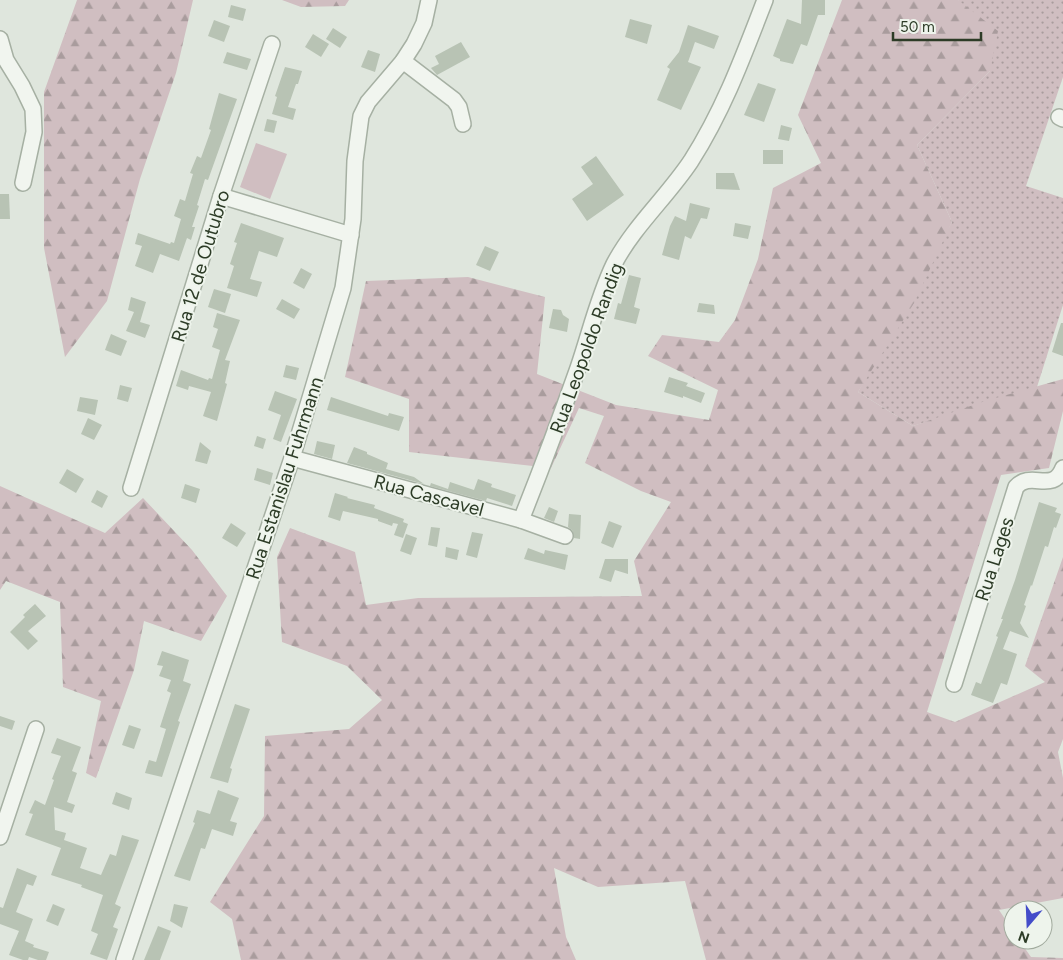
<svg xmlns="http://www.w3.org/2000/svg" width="1063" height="960" font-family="Figtree,sans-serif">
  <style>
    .grass { fill: url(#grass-dots) }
    .forest { fill: url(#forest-firs) }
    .garden { fill: #d0bec1 }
    .building { fill: #b8c3b4 }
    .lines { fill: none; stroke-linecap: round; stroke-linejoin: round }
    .minor-casing { stroke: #a6b0a3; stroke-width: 18 }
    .minor { stroke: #f1f5ef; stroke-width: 15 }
    .labels { text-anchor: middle; stroke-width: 4; stroke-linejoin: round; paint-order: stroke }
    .street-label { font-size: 19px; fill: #2d3c27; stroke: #eef4ec }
  </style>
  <defs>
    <pattern id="grass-dots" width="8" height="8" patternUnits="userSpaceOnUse" patternTransform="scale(1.25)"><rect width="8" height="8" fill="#d0bec1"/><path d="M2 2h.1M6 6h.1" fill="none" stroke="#a99c9d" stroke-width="1.8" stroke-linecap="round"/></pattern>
    <pattern id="forest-firs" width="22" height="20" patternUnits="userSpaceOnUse" patternTransform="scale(1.25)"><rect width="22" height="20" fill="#d0bec1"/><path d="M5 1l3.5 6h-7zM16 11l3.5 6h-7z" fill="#a99c9d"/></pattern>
  </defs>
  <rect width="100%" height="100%" fill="#dfe6dd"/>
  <polygon class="grass" points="958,0 1063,0 1063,77 1026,186 1063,198 1063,305 1037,387 913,426 858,392 952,222 917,145 990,71"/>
  <g class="forest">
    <polygon points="77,0 193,0 176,73 140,179 107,301 65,357 44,248 44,92"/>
    <polygon points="282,0 349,0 345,6 301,7"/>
    <polygon points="842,0 958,0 998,31 990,71 917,145 952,222 914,303 858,392 913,426 985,401 1063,379 1063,411 1049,468 1001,475 927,712 955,722 1045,682 1025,666 1063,557 1063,739 1058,752 1063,778 1063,898 999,910 1013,931 1013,940 1019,940 1031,957 1063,958 1063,960 706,960 685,881 598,887 554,868 566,937 576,960 241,960 232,919 210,902 264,816 265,736 349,729 382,700 347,666 282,642 277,557 290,528 355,552 366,605 418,598 642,596 634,561 671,502 641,491 585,463 604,416 579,408 551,468 409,452 409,399 345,377 366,281 468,277 545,297 537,374 616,405 709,420 718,390 648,356 662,335 719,342 735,320 758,259 773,188 821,163 798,115"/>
    <polygon points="0,486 105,533 143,498 192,550 227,596 201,641 144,621 134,670 96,778 86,773 101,701 63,687 60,602 6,581 0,590"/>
  </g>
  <polygon class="garden" points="256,143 287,154 270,199 240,187"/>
  <g class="building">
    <polygon points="802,0 825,0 825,15 818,15 807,46 801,44 793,64 780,61 780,59 773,56 787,19 801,24"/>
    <polygon points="231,5 246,9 243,21 228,17"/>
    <polygon points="630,19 652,25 647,44 625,37"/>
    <polygon points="214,20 230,26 224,42 208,36"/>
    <polygon points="688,25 719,36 714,49 695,42 688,62 701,67 681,110 657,100 670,69 667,67 679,52"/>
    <polygon points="333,28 347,37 340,48 326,39"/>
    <polygon points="313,34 329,44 321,57 305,47"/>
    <polygon points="461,42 470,57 437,75 431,68 439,64 435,56"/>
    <polygon points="368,50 380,54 375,72 361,67"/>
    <polygon points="227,52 251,59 247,70 223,63"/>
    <polygon points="285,67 302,71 298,84 296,84 288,107 296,109 293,120 272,114 277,97 275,96"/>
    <polygon points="758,83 776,89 764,122 744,115"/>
    <polygon points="219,93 237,99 208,180 205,179 197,205 199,206 192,227 195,227 191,240 187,238 179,261 160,254 153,273 135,266 142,246 135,244 138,233 170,244 171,242 174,243 181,219 174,216 180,199 185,201 193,174 190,173 197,156 201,158 211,130 209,129"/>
    <polygon points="267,119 277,121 274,133 264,131"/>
    <polygon points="781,125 792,128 789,141 778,139"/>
    <rect x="763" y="150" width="20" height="14"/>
    <polygon points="596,156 624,195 587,221 572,199 593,184 581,167"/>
    <polygon points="716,173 734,173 740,190 716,189"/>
    <polygon points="0,194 9,194 10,219 0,219"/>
    <polygon points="690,203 710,208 707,219 701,218 691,239 685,236 679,260 662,255 670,226 675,216 686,221"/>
    <polygon points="241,223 284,238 277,257 259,251 250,279 262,282 257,297 227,288 234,266 230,264 237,243 234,242"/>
    <polygon points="735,223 751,226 748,239 733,236"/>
    <polygon points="485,246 499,252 490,271 476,265"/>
    <polygon points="301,268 312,274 304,289 293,283"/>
    <polygon points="629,275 641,278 634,307 640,309 636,324 614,319 618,303 621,304"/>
    <polygon points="214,289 231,294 225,313 208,307"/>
    <polygon points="131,297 146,302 140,322 150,325 145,338 126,331 134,312 128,310"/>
    <polygon points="282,299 300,309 294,319 276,309"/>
    <polygon points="699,303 714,305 715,314 697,312"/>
    <polygon points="553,309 561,310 563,315 569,319 567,332 549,328"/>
    <polygon points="217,313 240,320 225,360 230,361 225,383 227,384 217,421 203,416 211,392 189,386 188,390 176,386 181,370 208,380 209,378 212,379 220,350 212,347 218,329 213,327"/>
    <polygon points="1061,323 1063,323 1063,356 1052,352"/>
    <polygon points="111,334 127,341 121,356 105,350"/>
    <polygon points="286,365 299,368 296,380 283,377"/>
    <polygon points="669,377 688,383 686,386 705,393 701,403 683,396 683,398 664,392"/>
    <polygon points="120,385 132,388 128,402 117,399"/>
    <polygon points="275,391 297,399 281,442 273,439 281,415 268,410"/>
    <polygon points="80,397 98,400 95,415 77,411"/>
    <polygon points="331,397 388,416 389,413 404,417 399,431 327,410"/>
    <polygon points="88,418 102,425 94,440 81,434"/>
    <polygon points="257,436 266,439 263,449 254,446"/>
    <polygon points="317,441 335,445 332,459 314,454"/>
    <polygon points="200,442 211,451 207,464 195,461"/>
    <polygon points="354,447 367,452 367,454 388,463 386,469 414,477 424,484 347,463"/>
    <polygon points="257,468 273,473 270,485 254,480"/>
    <polygon points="67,469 84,479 76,493 59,483"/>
    <polygon points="478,479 492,484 491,487 516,495 512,506 487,498 486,501 430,486 431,483 448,489 450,482 474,490"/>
    <polygon points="185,484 200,489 196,503 181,498"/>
    <polygon points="97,490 108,496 102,508 91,502"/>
    <polygon points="335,493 348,497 347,498 375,505 374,508 404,519 403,522 408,524 403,538 394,535 398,524 393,523 392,526 378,521 378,519 343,511 340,521 328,517"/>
    <polygon points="1039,502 1057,508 1055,512 1061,514 1056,528 1054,527 1048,547 1045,546 1032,586 1031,585 1024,605 1026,606 1020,623 1029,638 1010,631 1003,649 1017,654 1007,685 1001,683 993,703 971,695 976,682 981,684 998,637 996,636 1003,619 1001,619 1015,580"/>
    <polygon points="549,507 558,511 554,522 544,518"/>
    <polygon points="569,514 581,515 580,539 574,538 572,530 568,527"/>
    <polygon points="609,521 622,526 613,548 601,543"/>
    <polygon points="231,523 246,533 237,547 222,538"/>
    <polygon points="431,527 440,528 437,547 428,545"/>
    <polygon points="472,532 483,534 477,558 466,555"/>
    <polygon points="406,534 417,538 411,555 400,551"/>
    <polygon points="446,547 459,550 457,560 445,557"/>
    <polygon points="528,548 544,554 545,550 568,555 565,570 524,559"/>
    <polygon points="605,559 628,559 628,574 615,570 611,582 599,578"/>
    <polygon points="35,604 46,616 28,631 38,641 28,650 10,632 25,617 23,615"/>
    <polygon points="162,651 189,660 183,681 191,684 178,721 180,722 162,777 145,773 149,760 156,762 166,729 160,727 171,693 167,691 171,680 159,676 163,666 157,665"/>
    <polygon points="235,704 250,709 230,768 232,769 228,783 210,778"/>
    <polygon points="0,716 15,721 12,730 0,726"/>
    <polygon points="129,725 141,729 134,749 122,745"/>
    <polygon points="57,738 81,747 72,771 77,773 67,802 75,805 72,813 54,807 55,830 66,833 64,840 87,848 80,868 101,875 110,854 116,856 122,835 139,840 115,904 121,907 113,927 118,929 107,960 90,954 98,934 91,931 103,895 81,887 82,885 51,875 61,848 25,835 33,814 29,813 35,800 45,805 54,780 52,779 61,756 51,753"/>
    <polygon points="218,790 239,798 230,821 237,823 233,836 212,829 205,849 201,848 190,881 174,876 195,823 193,822 197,810 210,814"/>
    <polygon points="116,792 132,798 129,810 112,804"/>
    <polygon points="17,868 37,876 33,886 27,884 16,912 33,919 25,941 34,945 33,947 49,952 46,960 38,960 29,957 28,960 23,960 9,955 19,931 0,924 0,907 3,908"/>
    <polygon points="53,904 65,909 58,926 46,921"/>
    <polygon points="174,904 188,907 182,928 170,921"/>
    <polygon points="158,926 171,931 160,960 144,960"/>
  </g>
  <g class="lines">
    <defs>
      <g id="minor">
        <polyline points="0,39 6,60 22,86 33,109 34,132 23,183"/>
        <polyline points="403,61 454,100 459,107 463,124"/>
        <polyline points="1059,117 1063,119"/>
        <polyline points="221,196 351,235"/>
        <polyline points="292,458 521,520 565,536"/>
        <polyline points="131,488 221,196 272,44"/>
        <path d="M521,520C541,470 560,419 578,368C590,333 598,297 614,264C634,226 667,197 691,161C724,109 743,57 765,0"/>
        <path d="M954,684L1016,487C1031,470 1053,494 1063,468"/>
        <polyline points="0,837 36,729"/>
        <polyline points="124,960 292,458 343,288 353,219 355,161 361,116 368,102 403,61 414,44 424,23 429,0"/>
      </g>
    </defs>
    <use href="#minor" class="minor-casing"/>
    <use href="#minor" class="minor"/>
  </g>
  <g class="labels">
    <g class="street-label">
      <text transform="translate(200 266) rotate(-73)" y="7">Rua 12 de Outubro</text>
      <text transform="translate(586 348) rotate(-70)" y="7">Rua Leopoldo Randig</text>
      <text transform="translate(284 478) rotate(-72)" y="7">Rua Estanislau Fuhrmann</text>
      <text transform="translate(429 495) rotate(15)" y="7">Rua Cascavel</text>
      <text transform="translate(994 559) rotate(-72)" y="7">Rua Lages</text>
    </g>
  </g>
  <g transform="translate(1028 925) rotate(199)"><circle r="24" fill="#eef4ec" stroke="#a1aa9d"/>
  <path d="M0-4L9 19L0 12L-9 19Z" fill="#434cc9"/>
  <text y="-8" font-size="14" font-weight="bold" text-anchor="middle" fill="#2d3c27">N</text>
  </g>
  <path d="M893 32v8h88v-8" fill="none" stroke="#2d3c27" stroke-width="2.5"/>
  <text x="900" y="32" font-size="15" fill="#2d3c27" stroke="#eef4ec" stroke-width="4" paint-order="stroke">50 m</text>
</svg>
